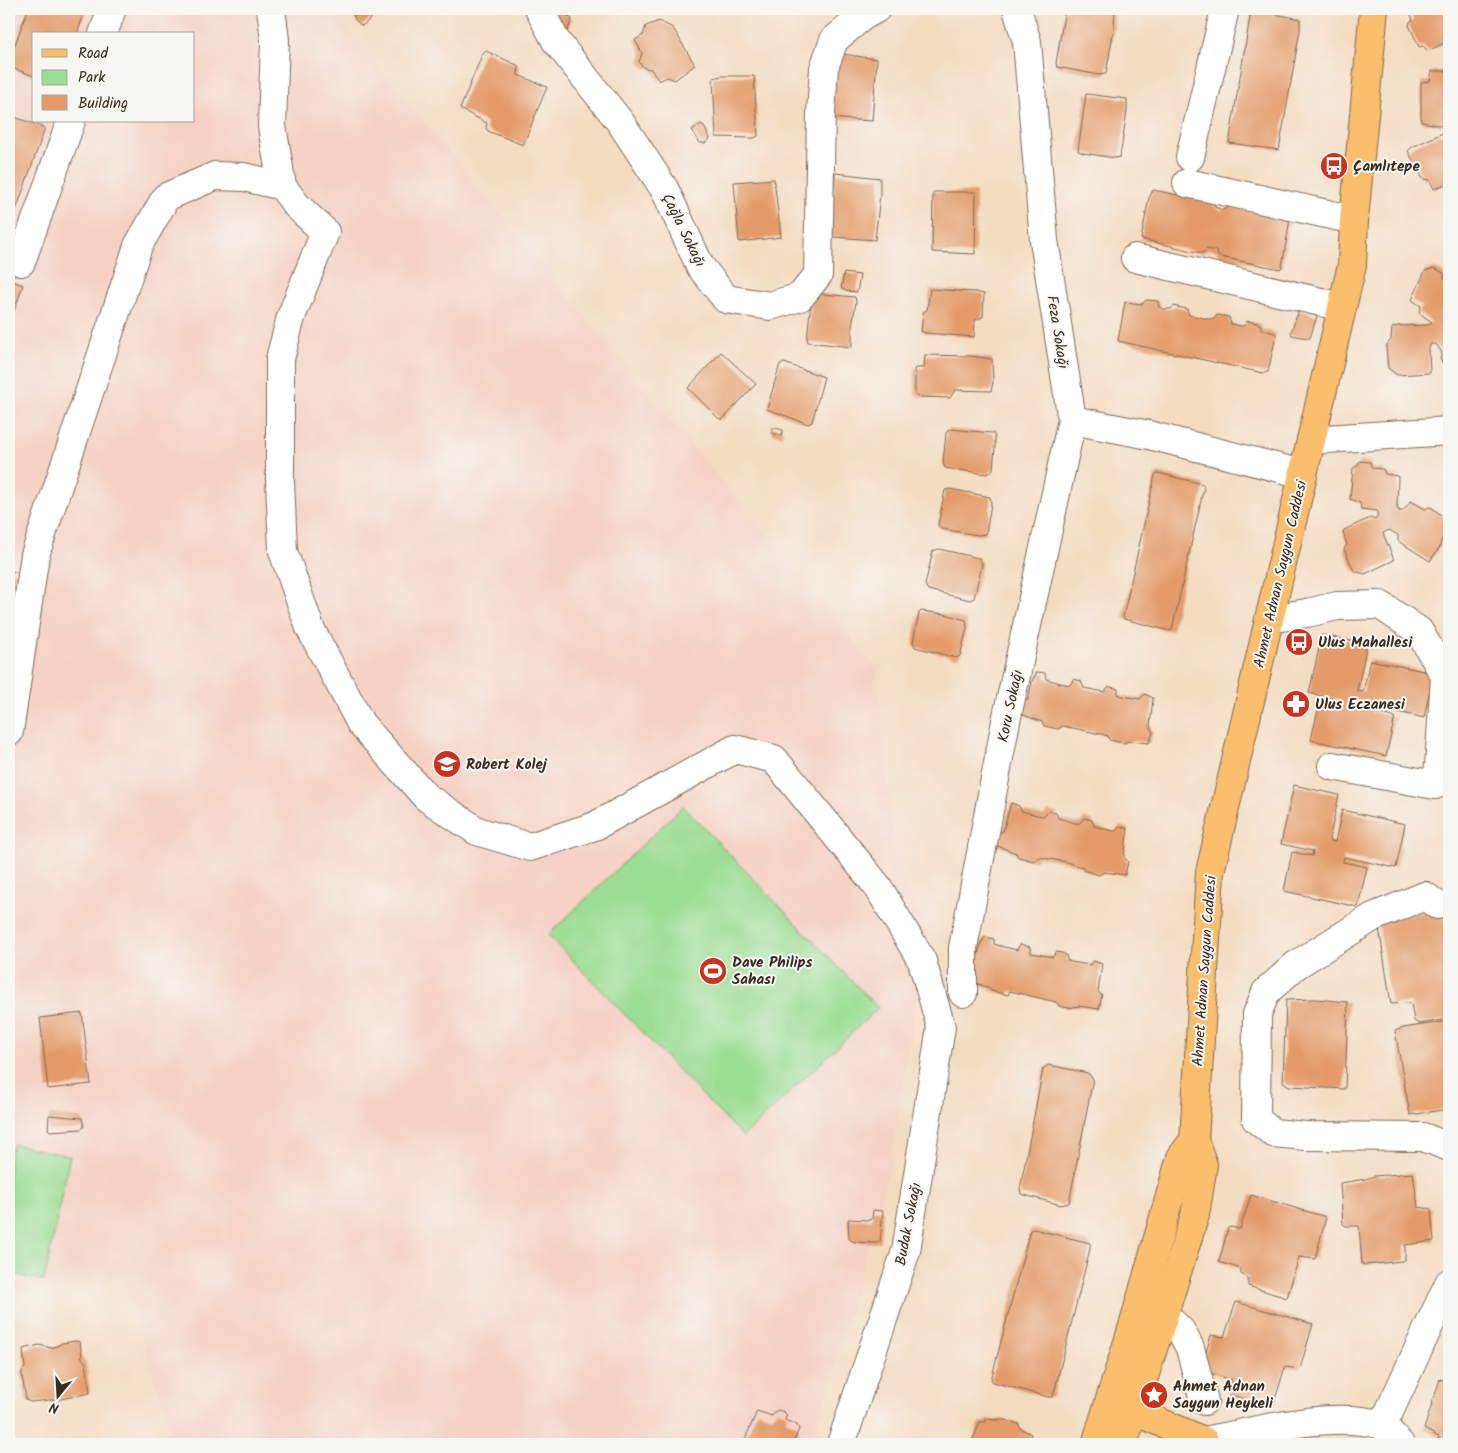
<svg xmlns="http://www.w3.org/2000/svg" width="1458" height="1453" font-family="Kalam,sans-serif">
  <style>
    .built { fill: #f6d2c4; fill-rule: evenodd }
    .green { fill: #9bdd94; stroke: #6b8459 }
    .building { fill: #e49b69 }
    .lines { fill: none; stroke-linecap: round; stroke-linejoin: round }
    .minor-casing { stroke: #7c6857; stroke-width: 30 }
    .major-casing { stroke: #7c6857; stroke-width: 30 }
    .minor { stroke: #fff; stroke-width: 28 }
    .major { stroke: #fabe6d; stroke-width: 28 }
    .labels { text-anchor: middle; stroke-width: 4; stroke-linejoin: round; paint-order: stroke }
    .poi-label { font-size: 15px; font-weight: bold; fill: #3b2a1e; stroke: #f6f6f2; text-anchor: start }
    .street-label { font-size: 15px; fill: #3b2a1e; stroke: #f6f6f2 }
  </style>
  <rect width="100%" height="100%" fill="#f6f6f2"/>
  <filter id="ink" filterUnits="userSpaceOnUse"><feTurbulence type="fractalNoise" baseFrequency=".02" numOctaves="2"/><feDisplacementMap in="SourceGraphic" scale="10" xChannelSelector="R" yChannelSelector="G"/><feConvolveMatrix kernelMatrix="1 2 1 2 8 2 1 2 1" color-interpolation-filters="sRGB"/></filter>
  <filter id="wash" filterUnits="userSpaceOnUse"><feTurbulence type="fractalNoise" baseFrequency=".0096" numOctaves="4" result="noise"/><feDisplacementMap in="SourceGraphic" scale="20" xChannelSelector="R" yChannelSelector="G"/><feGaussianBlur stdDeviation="1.12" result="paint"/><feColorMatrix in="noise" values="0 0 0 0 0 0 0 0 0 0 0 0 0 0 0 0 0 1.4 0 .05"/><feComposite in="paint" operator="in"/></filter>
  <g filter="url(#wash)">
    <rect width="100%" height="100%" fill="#f4dcc1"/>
    <path class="built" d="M9,9H331L876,668L896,859L926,935L890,1166L813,1444H175L123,1277L9,1294ZM34,34H194V121H34Z"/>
    <g class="green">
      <polygon points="683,806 878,1008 743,1137 548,935"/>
      <polygon points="13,1144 70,1156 44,1281 9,1273 9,1162"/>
    </g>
    <g id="blocks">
      <g class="building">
        <polygon points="28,9 86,9 77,34 34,34 34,76 9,67 9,61"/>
        <polygon points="349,9 379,9 377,13 362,26 355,20 353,13"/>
        <polygon points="1065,9 1115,9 1114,28 1106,74 1099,75 1057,67 1056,63"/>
        <polygon points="1409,9 1449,9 1449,41 1428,51 1423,46 1419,47 1409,25 1410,22 1413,20"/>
        <polygon points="555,10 565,14 572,19 567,32 550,25"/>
        <polygon points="1251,11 1265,12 1300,19 1300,30 1279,150 1229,143"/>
        <polygon points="659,21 673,28 695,65 675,80 667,77 659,81 651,69 644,68 639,62 642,53 635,40 643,35 646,26"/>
        <polygon points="486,51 519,66 518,75 547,87 523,145 488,131 486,128 487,123 460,109 482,55"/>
        <polygon points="842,54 877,59 872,121 828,118 833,55"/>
        <polygon points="1432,71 1449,71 1449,188 1445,184 1434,189 1430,180 1423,179 1408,151 1412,147 1445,132 1443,126 1421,122 1421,82 1430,81"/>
        <polygon points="722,76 754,76 758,136 754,138 716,137 713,78"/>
        <polygon points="1086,94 1127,99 1127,111 1120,157 1115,158 1083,153 1078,151"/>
        <polygon points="9,115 45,128 9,230"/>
        <polygon points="701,124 704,126 710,139 705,143 700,143 692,130"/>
        <polygon points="835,173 880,178 880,195 875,240 833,237 830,236"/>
        <polygon points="774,179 781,237 739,242 734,182"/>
        <polygon points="1153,190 1213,202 1215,207 1222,210 1230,207 1290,219 1282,267 1280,269 1225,258 1218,256 1217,251 1207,249 1204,252 1201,253 1141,239 1149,198"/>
        <polygon points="933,192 976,192 975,254 932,252"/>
        <polygon points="1434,268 1444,273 1444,278 1449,281 1449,372 1440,359 1442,353 1439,348 1436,344 1431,344 1429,348 1430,373 1397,375 1388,368 1386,347 1388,343 1391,340 1392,328 1398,326 1426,325 1432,322 1419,313 1421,306 1412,300 1425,271"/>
        <polygon points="844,273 860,275 857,292 846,291 841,288"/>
        <polygon points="9,280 23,285 9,326"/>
        <polygon points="930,289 975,292 984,294 983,317 975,320 974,337 925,333 921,331 923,312 927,310"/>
        <polygon points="812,293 855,297 856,302 852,326 852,347 808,342 807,339"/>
        <polygon points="1146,300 1158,301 1159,307 1164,309 1171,309 1174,306 1177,307 1187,309 1189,315 1208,319 1214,319 1217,315 1229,317 1231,324 1241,326 1244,326 1247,321 1257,323 1261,325 1261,329 1275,333 1276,335 1268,372 1263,373 1118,341 1125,302 1142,304"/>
        <polygon points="1299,310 1317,316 1310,338 1301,337 1292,335 1291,332"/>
        <polygon points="721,352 756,384 722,420 718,418 688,388"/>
        <polygon points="925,355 971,356 992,359 993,382 991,391 955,390 950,398 920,397 915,395 915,378 914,370 915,368 924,368"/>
        <polygon points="784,363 824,377 812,422 808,424 767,409 780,364"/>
        <polygon points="772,427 783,430 782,436 772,433"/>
        <polygon points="949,429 993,433 995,437 995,447 993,469 991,472 987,474 945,468 943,463 946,433"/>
        <polygon points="1360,461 1370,462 1372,468 1383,469 1385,474 1398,476 1397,507 1399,511 1403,511 1411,501 1425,509 1429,507 1432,508 1449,521 1449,527 1441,541 1440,547 1430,561 1398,541 1398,535 1389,530 1383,533 1394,560 1365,574 1354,571 1344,549 1347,545 1343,532 1344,530 1361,522 1371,518 1375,520 1377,517 1377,511 1361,509 1360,503 1350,499 1353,468 1357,466"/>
        <polygon points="1158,473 1203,484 1204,487 1172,630 1170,631 1124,619 1123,617 1155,475"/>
        <polygon points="950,489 990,497 991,504 986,534 978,535 941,529 938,525 945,490"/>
        <polygon points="939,549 979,558 982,564 974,598 970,600 928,590 925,585 933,551"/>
        <polygon points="9,570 26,576 9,628"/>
        <polygon points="921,611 945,614 966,620 967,628 960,656 956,658 915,647 913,642 919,613"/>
        <polygon points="1322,635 1367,644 1357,691 1363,692 1370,660 1433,673 1424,718 1372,706 1371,712 1395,717 1386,756 1311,740 1320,701 1340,705 1341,700 1309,693"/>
        <polygon points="1037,672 1045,673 1046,679 1060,683 1070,685 1074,679 1081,681 1084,688 1104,692 1108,687 1112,687 1118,689 1118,694 1122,696 1140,699 1145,694 1153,698 1150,726 1153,733 1149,743 1129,741 1124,743 1109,740 1108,736 1101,734 1063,726 1058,729 1044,726 1042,722 1021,714 1023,701 1028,700 1032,681"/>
        <polygon points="1294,785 1339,795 1329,841 1335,842 1342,810 1405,824 1396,868 1344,857 1343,862 1367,867 1358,907 1284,891 1292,852 1312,856 1313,851 1281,844"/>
        <polygon points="1011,803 1019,806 1021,811 1037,815 1043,816 1049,811 1056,813 1058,818 1075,823 1080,823 1084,818 1092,820 1094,826 1113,831 1116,831 1120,826 1128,829 1124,857 1128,862 1125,875 1104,872 1099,875 1083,870 1083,867 1066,862 1039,857 1034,861 1018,857 1016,853 995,845 997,834 1003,831"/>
        <polygon points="1443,909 1449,934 1449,1019 1419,1024 1414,1021 1411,1003 1391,1004 1378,921 1380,919"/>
        <polygon points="985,937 994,939 994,944 1004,947 1017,950 1020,944 1030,947 1031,953 1053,957 1056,952 1062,953 1066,955 1067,960 1071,962 1090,965 1093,961 1102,964 1098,992 1102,995 1099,1009 1079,1006 1068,1008 1059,1006 1056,1002 1010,991 1008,995 991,991 990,988 969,981 975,966 981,943"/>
        <polygon points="1315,999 1348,1002 1345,1089 1289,1086 1283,1082 1286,1000"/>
        <polygon points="82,1013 91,1084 48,1089 40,1018"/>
        <polygon points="1449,1021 1449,1109 1410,1115 1395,1031 1403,1028"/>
        <polygon points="1048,1065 1088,1073 1093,1079 1069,1203 1061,1205 1021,1194 1020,1189 1043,1069"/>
        <polygon points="49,1115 82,1118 84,1126 82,1129 50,1131 48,1129"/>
        <polygon points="1413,1173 1418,1207 1431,1209 1434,1241 1405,1245 1405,1260 1402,1261 1366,1265 1362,1264 1359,1226 1346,1226 1343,1224 1340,1183 1366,1179 1374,1176"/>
        <polygon points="1251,1195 1326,1217 1315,1259 1299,1257 1287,1298 1248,1286 1248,1278 1241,1274 1241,1269 1219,1262 1228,1228 1230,1227 1240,1229"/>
        <polygon points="873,1210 883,1211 880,1242 875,1243 854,1242 849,1239 848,1219 869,1220 872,1219"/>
        <polygon points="1034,1229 1090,1243 1090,1249 1053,1397 1048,1397 993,1382 991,1380 1030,1230"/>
        <polygon points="1236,1302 1313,1324 1300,1369 1285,1367 1273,1406 1229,1395 1232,1380 1201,1370 1211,1335 1224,1337"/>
        <polygon points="76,1341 80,1342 82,1358 86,1363 90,1393 61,1399 30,1402 26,1400 22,1375 22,1371 25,1368 23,1349 39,1345 51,1348 57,1346 62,1343"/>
        <polygon points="1440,1379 1449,1382 1449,1444 1437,1444 1439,1437 1424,1429"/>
        <polygon points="777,1410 784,1412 787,1415 785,1420 797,1425 799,1429 793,1444 743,1444 757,1411 772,1416"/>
        <polygon points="987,1419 996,1420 1001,1419 1019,1424 1020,1428 1031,1434 1029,1444 971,1444 980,1422 985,1422"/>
      </g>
    </g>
  </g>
  <g filter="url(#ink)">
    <use href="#blocks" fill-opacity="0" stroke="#7c6857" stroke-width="1"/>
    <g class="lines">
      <defs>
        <g id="minor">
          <polyline points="271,9 275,40 272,126 282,186 297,206 325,232 291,317 280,359 280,481 283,551 310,628 361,724 426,797 477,831 530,847 595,826 735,749 774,759 878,887 922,961 941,1027 906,1251 841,1444"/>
          <polyline points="539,9 556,41 621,123 665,190 700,266 726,299 770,306 800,297 818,275 821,113 824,68 834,40 863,16 876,9"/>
          <polyline points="103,34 112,9"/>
          <polyline points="1190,157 1225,9"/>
          <polyline points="1187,183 1354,220"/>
          <polyline points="1135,258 1342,307"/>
          <polyline points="21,262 71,121"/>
          <polyline points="1072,420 1149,435 1303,474"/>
          <polyline points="1311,440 1449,431"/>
          <polyline points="1269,619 1307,613 1337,606 1380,605 1419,631 1445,676 1439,767 1449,764"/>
          <polyline points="9,732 35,555 138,246 166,197 215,176 244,177 282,186"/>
          <polyline points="1332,766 1435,785 1439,767"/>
          <polyline points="1437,905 1425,896 1373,917 1296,965 1266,992 1257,1014 1256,1119 1273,1133 1306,1136 1423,1137 1449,1147"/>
          <polyline points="963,993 963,948 1006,721 1072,420 1044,240 1027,42 1017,9"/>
          <polyline points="1164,1314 1181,1331 1190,1348 1204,1401"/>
          <polyline points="1383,1425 1400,1444"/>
          <path d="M1204,1441C1258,1431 1330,1410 1383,1425L1449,1283"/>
        </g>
        <g id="major">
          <polyline points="1118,1421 1134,1411 1204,1441"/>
          <polyline points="1096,1444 1134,1323 1181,1157 1194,1140"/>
          <polyline points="1123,1444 1195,1215 1203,1165 1194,1140 1210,872 1352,265 1354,220 1374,9"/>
        </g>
      </defs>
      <use href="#minor" class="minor-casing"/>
      <use href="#major" class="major-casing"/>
      <use href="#minor" class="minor"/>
      <use href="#major" class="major"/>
    </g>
  </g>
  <defs>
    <symbol id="bus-disc" viewBox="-11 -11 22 22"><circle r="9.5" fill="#c8321e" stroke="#f6f6f2"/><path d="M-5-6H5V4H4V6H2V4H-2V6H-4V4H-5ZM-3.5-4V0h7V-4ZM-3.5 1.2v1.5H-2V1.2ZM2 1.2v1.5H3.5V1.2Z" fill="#fff"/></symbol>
    <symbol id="pharmacy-disc" viewBox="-11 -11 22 22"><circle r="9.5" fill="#c8321e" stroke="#f6f6f2"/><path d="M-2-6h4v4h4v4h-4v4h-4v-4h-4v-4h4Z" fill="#fff"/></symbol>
    <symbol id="school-disc" viewBox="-11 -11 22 22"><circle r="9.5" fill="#c8321e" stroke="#f6f6f2"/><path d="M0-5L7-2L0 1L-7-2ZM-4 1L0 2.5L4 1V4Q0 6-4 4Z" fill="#fff"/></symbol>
    <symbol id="stadium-disc" viewBox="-11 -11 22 22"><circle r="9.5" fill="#c8321e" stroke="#f6f6f2"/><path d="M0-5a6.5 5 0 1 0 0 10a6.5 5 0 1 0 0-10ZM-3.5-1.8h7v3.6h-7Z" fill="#fff"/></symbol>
    <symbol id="sight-disc" viewBox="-11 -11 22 22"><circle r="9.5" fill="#c8321e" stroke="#f6f6f2"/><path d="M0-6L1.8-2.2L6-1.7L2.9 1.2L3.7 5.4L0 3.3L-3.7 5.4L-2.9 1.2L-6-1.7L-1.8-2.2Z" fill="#fff"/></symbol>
  </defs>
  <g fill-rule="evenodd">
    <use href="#bus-disc" x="1318" y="150" width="32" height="32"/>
    <use href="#bus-disc" x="1283" y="626" width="32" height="32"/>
    <use href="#pharmacy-disc" x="1280" y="688" width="32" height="32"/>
    <use href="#school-disc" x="431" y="748" width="32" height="32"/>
    <use href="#stadium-disc" x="697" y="955" width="32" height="32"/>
    <use href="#sight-disc" x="1138" y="1379" width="32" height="32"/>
  </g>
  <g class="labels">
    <g class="poi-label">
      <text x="1353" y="171">Çamlıtepe</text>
      <text x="1318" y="647">Ulus Mahallesi</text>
      <text x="1315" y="709">Ulus Eczanesi</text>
      <text x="466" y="769">Robert Kolej</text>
      <text x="732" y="967">Dave Philips<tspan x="732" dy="17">Sahası</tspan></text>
      <text x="1173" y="1391">Ahmet Adnan<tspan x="1173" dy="17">Saygun Heykeli</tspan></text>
    </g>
    <g class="street-label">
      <text transform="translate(684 230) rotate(64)" y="5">Çağla Sokağı</text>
      <text transform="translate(1058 332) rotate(81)" y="5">Feza Sokağı</text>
      <text transform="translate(1280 574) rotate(-77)" y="5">Ahmet Adnan Saygun Caddesi</text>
      <text transform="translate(1010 706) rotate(-78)" y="5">Koru Sokağı</text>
      <text transform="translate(1204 971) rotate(-86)" y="5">Ahmet Adnan Saygun Caddesi</text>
      <text transform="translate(908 1224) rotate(-79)" y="5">Budak Sokağı</text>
    </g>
  </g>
  <rect width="1458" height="1453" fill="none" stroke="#f6f6f2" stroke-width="30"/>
  <rect x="32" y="32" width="162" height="90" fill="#f6f6f2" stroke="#aba49d"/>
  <rect x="42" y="49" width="25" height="8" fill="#fabe6d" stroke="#aba49d"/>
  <text x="78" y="58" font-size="15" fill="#3b2a1e">Road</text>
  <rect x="42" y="70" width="25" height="15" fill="#9bdd94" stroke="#aba49d"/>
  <text x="78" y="82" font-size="15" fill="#3b2a1e">Park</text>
  <rect x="42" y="95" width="25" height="15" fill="#e49b69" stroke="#aba49d"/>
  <text x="78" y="108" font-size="15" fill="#3b2a1e">Building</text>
  <g transform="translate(58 1396) rotate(198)" stroke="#f6f6f2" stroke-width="4" paint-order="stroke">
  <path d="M0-4L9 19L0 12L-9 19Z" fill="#3b2a1e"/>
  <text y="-8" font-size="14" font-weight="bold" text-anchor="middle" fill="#3b2a1e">N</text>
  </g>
</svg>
